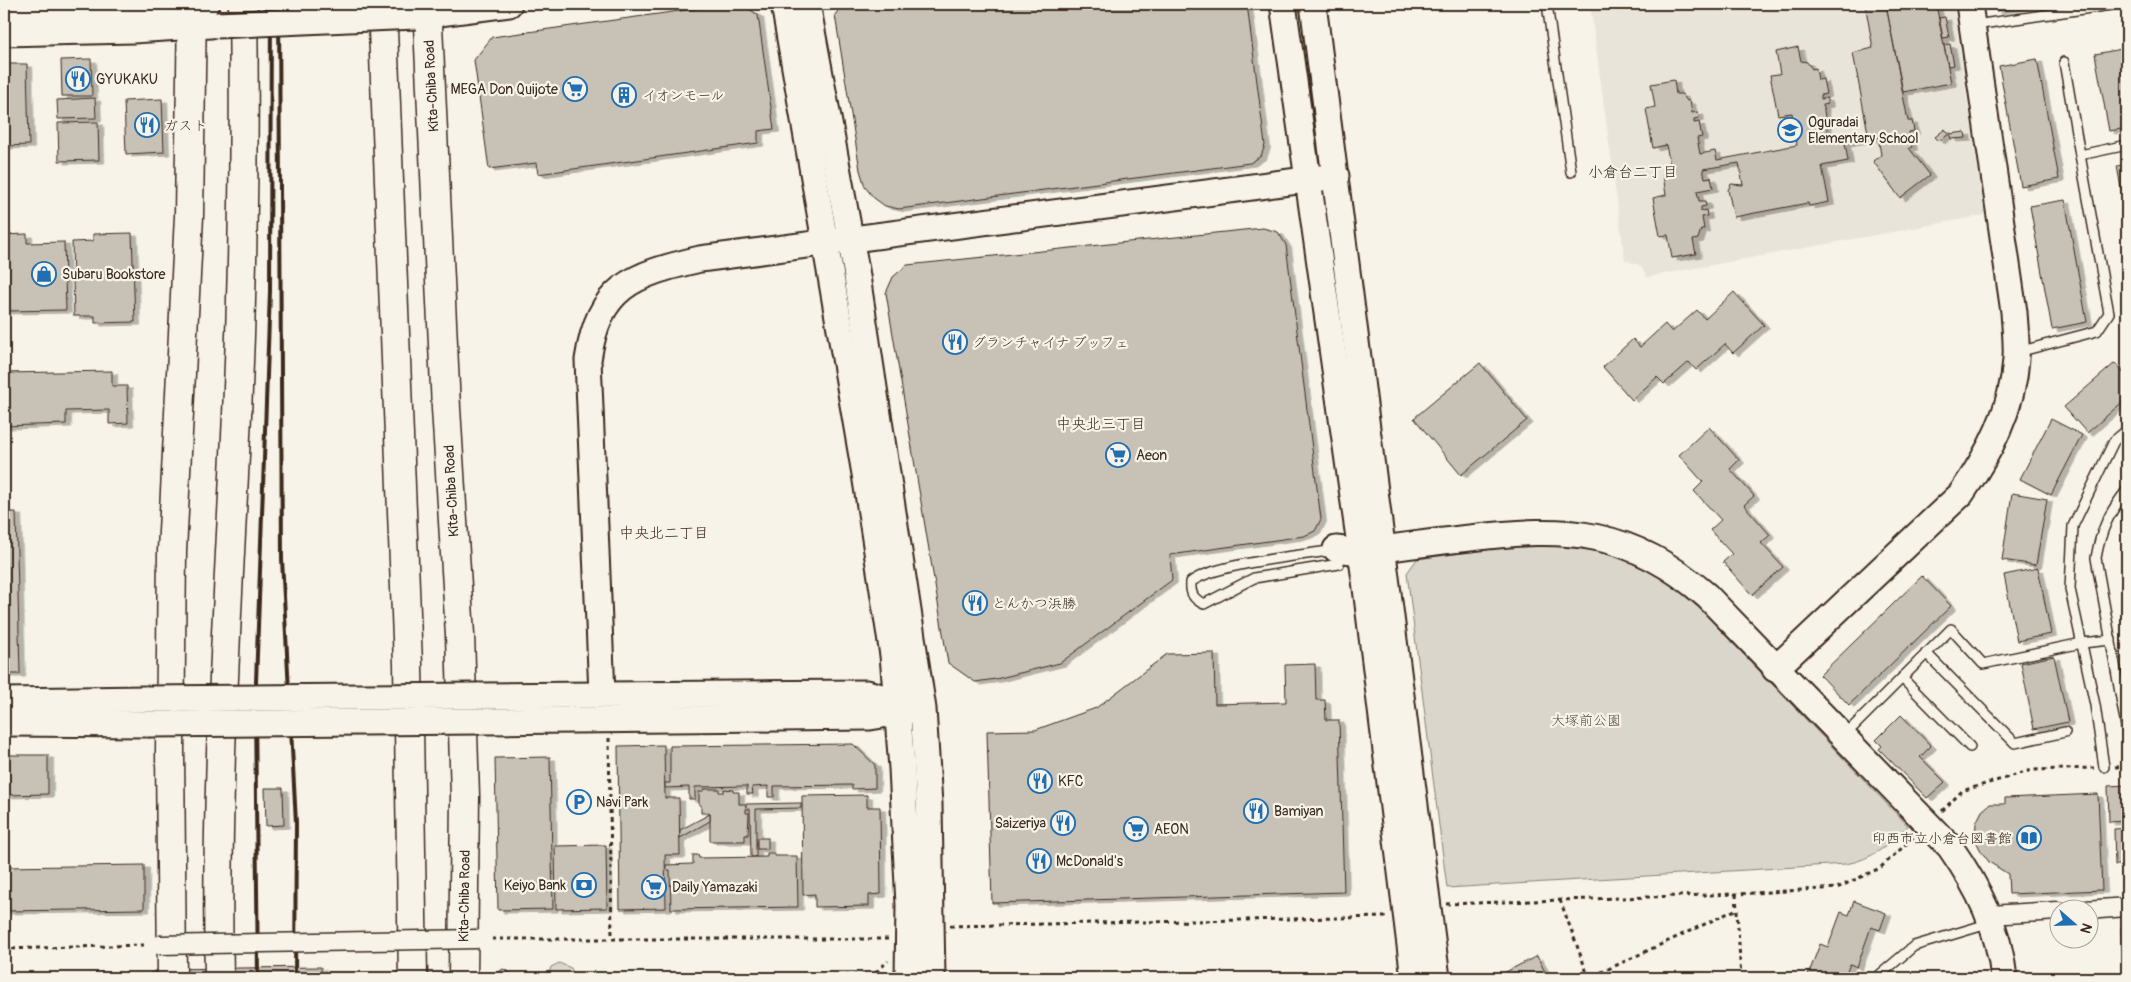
<svg xmlns="http://www.w3.org/2000/svg" width="2131" height="982" font-family="Pangolin,'Klee One',sans-serif">
  <style>
    .built { fill: #e9e4d9 }
    .green { fill: #dbd6cb; stroke: #8b8074 }
    .building { fill: #c8c1b6; stroke: #3b2a1e; filter: url(#shadow) }
    .lines { fill: none; stroke-linecap: round; stroke-linejoin: round }
    .lane-casing { stroke: #3b2a1e; stroke-width: 12 }
    .street-casing { stroke: #3b2a1e; stroke-width: 21 }
    .secondary-casing { stroke: #3b2a1e; stroke-width: 29 }
    .highway-casing { stroke: #3b2a1e; stroke-width: 31 }
    .path { stroke: #3b2a1e; stroke-width: 3; stroke-dasharray: 4 4; stroke-linecap: butt }
    .lane { stroke: #f7f3e8; stroke-width: 9 }
    .street { stroke: #f7f3e8; stroke-width: 18 }
    .secondary { stroke: #f7f3e8; stroke-width: 25 }
    .highway { stroke: #f7f3e8; stroke-width: 28 }
    .rail { stroke: #3b2a1e; stroke-width: 4 }
    .street-bridge-casing { stroke: #3b2a1e; stroke-width: 21; stroke-linecap: butt }
    .secondary-bridge-casing { stroke: #3b2a1e; stroke-width: 29; stroke-linecap: butt }
    .street-bridge { stroke: #f7f3e8; stroke-width: 18 }
    .secondary-bridge { stroke: #f7f3e8; stroke-width: 25 }
    .labels { text-anchor: middle; stroke-width: 4.5; stroke-linejoin: round; paint-order: stroke }
    .poi-label { font-size: 14px; fill: #3b2a1e; stroke: #f7f3e8; text-anchor: start }
    .street-label { font-size: 14px; fill: #3b2a1e; stroke: #f7f3e8 }
    .park-label { font-size: 14px; fill: #5b4c41; stroke: #f7f3e8 }
    .neighbourhood-label { font-size: 15px; fill: #3b2a1e; stroke: #f7f3e8 }
  </style>
  <defs>
    <filter id="shadow"><feDropShadow dx="5.5" dy="3" stdDeviation="0" flood-color="#0004"/></filter>
  </defs>
  <rect width="100%" height="100%" fill="#f7f3e8"/>
  <filter id="ink" filterUnits="userSpaceOnUse"><feTurbulence type="fractalNoise" baseFrequency=".02" numOctaves="2"/><feDisplacementMap in="SourceGraphic" scale="10" xChannelSelector="R" yChannelSelector="G"/><feConvolveMatrix kernelMatrix="1 2 1 2 8 2 1 2 1" color-interpolation-filters="sRGB"/></filter>
  <g filter="url(#ink)">
    <polygon class="built" points="1590,4 1953,4 1985,215 1647,277 1641,266 1625,260"/>
    <g class="green">
      <path d="M1538,543C1609,549 1646,561 1700,609L1908,826C1889,845 1873,859 1846,864L1447,888L1407,573L1417,559Z"/>
      <polygon points="559,963 571,968 575,978 547,978 551,967"/>
    </g>
    <g class="building">
      <polygon points="730,4 742,4 758,15 774,129 758,131 758,143 538,174 536,163 489,169 474,60 492,37"/>
      <polygon points="843,4 1247,4 1265,145 1261,156 1250,163 899,209 885,206 874,198 865,187 860,170 835,15"/>
      <polygon points="1865,4 1907,4 1908,6 1887,10 1908,121 1912,121 1914,131 1909,132 1912,147 1909,148 1930,175 1900,198 1873,161 1881,155 1878,137 1845,143 1848,161 1822,166 1829,202 1809,206 1808,203 1734,217 1728,190 1731,184 1743,185 1739,163 1703,169 1705,178 1711,177 1713,188 1697,191 1699,201 1705,201 1706,206 1701,207 1701,211 1706,210 1707,216 1702,217 1704,229 1701,229 1698,239 1693,240 1696,254 1672,258 1668,235 1660,236 1653,198 1666,195 1663,175 1675,173 1674,164 1670,165 1666,145 1653,148 1646,109 1655,107 1651,84 1674,80 1676,94 1682,94 1687,101 1690,101 1692,113 1698,112 1699,118 1694,119 1694,123 1699,122 1702,137 1697,138 1700,154 1715,151 1717,160 1797,145 1792,113 1778,115 1770,75 1780,74 1776,52 1798,47 1801,61 1807,62 1812,69 1816,68 1818,80 1823,79 1826,94 1821,95 1821,99 1827,98 1828,104 1823,105 1829,140 1868,133 1853,53 1873,48"/>
      <polygon points="1920,4 1936,4 1951,83 1903,92 1887,10"/>
      <polygon points="1994,4 2034,4 1996,11"/>
      <polygon points="1945,17 1949,37 1943,38 1939,18"/>
      <polygon points="1950,44 1954,65 1948,66 1944,45"/>
      <polygon points="2127,48 2127,128 2109,131 2095,54"/>
      <polygon points="91,59 92,96 62,96 61,60"/>
      <polygon points="2037,59 2059,179 2021,186 1999,66"/>
      <polygon points="4,64 27,64 29,145 4,146"/>
      <polygon points="95,98 96,118 58,119 57,100"/>
      <polygon points="162,99 164,152 126,154 124,101"/>
      <polygon points="98,122 99,160 59,161 58,123"/>
      <polygon points="1945,129 1949,134 1939,141 1935,137"/>
      <polygon points="1965,132 1966,138 1951,139 1950,134"/>
      <polygon points="2127,164 2127,222 2117,166"/>
      <polygon points="2065,200 2087,322 2052,329 2030,206"/>
      <polygon points="1263,228 1278,232 1286,245 1321,519 1315,531 1304,536 1170,555 1172,580 1060,663 996,679 975,682 948,663 886,293 893,277 907,265"/>
      <polygon points="132,233 135,322 95,323 95,316 74,316 72,242 93,241 93,234"/>
      <polygon points="27,234 27,243 64,242 66,310 4,311 4,235"/>
      <polygon points="1734,292 1764,325 1733,353 1725,344 1696,370 1689,362 1664,384 1657,377 1632,400 1603,367 1633,339 1640,347 1665,324 1672,332 1697,310 1705,319"/>
      <polygon points="1480,363 1527,420 1461,475 1414,418"/>
      <polygon points="2115,363 2127,377 2127,398 2087,433 2064,407"/>
      <polygon points="112,371 112,386 127,386 128,423 109,424 109,410 66,411 66,424 4,426 4,373"/>
      <polygon points="2051,419 2082,435 2051,495 2020,479"/>
      <polygon points="1709,427 1739,460 1730,469 1754,496 1744,505 1770,535 1761,543 1783,567 1752,595 1723,562 1732,554 1710,530 1721,520 1694,491 1703,482 1679,455"/>
      <polygon points="2012,493 2047,499 2036,565 2002,560"/>
      <polygon points="4,512 16,512 20,674 4,674"/>
      <polygon points="2127,522 2127,545 2123,523"/>
      <polygon points="2038,568 2051,634 2017,641 2004,575"/>
      <polygon points="1922,576 1951,606 1849,705 1820,675"/>
      <polygon points="1214,653 1215,704 1286,702 1285,665 1315,664 1316,700 1325,700 1326,720 1339,720 1344,892 992,903 987,731 1035,730 1096,708 1167,654"/>
      <polygon points="2054,656 2068,722 2034,729 2021,663"/>
      <polygon points="1901,715 1931,746 1920,757 1945,782 1927,798 1879,749 1882,746 1876,740"/>
      <polygon points="853,744 875,765 875,788 852,789 852,785 774,786 774,797 768,797 768,786 752,787 753,794 747,794 747,786 695,787 695,799 689,799 689,787 665,788 665,783 670,783 670,746"/>
      <polygon points="664,745 665,798 679,798 680,855 665,855 666,908 620,909 618,746"/>
      <polygon points="4,755 48,755 48,794 4,795"/>
      <polygon points="550,757 553,909 498,910 495,758"/>
      <polygon points="2127,785 2127,821 2109,822 2108,786"/>
      <polygon points="265,788 283,788 284,825 266,826"/>
      <polygon points="704,789 719,789 719,792 724,792 724,789 733,790 733,792 739,792 739,804 746,804 746,813 749,813 748,835 745,835 745,841 710,841 710,813 701,813 701,805 699,805 699,792 703,791"/>
      <polygon points="2098,794 2102,890 2009,894 2008,874 1989,862 1981,851 1975,839 1976,823 1982,811 1990,804 2005,804 2005,798"/>
      <polygon points="867,795 867,807 880,807 881,894 869,895 869,906 815,907 815,894 803,895 802,796"/>
      <polygon points="801,803 801,808 756,809 756,857 751,857 750,809 746,809 746,804"/>
      <polygon points="710,814 710,821 680,838 680,830"/>
      <polygon points="2127,828 2127,865 2115,865 2114,829"/>
      <rect x="757" y="838" width="11" height="11"/>
      <polygon points="606,845 607,908 556,909 555,846"/>
      <polygon points="767,853 774,853 774,856 797,856 798,907 671,909 670,870 666,870 666,865 693,864 693,855 698,855 699,858 767,857"/>
      <polygon points="144,865 144,909 4,911 4,867"/>
      <polygon points="1854,901 1886,913 1880,930 1871,927 1857,967 1850,964 1844,978 1807,978 1820,944 1828,947 1841,912 1849,915"/>
      <polygon points="2121,928 2127,928 2127,978 2124,978"/>
      <polygon points="1537,956 1548,978 1494,978"/>
      <polygon points="321,967 321,978 140,978 160,969"/>
      <polygon points="503,969 509,972 509,978 323,978 323,976 497,973"/>
      <rect x="28" y="977" width="111" height="1"/>
    </g>
    <g class="lines">
      <defs>
        <g id="lane">
          <polyline points="1547,4 1571,172"/>
          <polyline points="1975,25 2118,4"/>
          <polyline points="2064,62 2080,155 2127,145"/>
          <polyline points="2018,352 2097,331 2109,313 2080,155"/>
          <path d="M2127,490C2109,513 2101,529 2096,558L2127,732"/>
          <path d="M1336,550C1304,555 1213,564 1191,582C1190,593 1193,599 1204,604L1254,578L1339,564"/>
          <polyline points="1926,653 2015,743 2065,732"/>
          <polyline points="1902,678 1970,747"/>
          <polyline points="1845,735 1951,629 1983,664 2082,643 2111,640"/>
          <polyline points="2104,767 2095,705 2070,589 2073,526 2114,441 2127,430"/>
          <polyline points="1876,978 1914,946 1991,923"/>
        </g>
        <g id="street">
          <polyline points="2086,910 2127,907"/>
          <polyline points="1990,915 2058,911"/>
        </g>
        <g id="secondary">
          <polyline points="784,4 865,474 893,655 902,768 909,905 908,978"/>
          <polyline points="807,4 856,270 923,709 929,804 932,978"/>
          <polyline points="1283,4 1365,580 1414,978"/>
          <polyline points="1313,4 1437,978"/>
          <polyline points="4,14 206,4"/>
          <polyline points="416,16 509,4"/>
          <polyline points="4,33 133,30 211,25"/>
          <path d="M1336,549L1361,552C1397,547 1433,542 1470,538C1566,526 1631,529 1707,596L1950,847C1978,887 1999,928 2004,978"/>
          <path d="M1775,669L1961,494C1989,454 2013,409 2016,359C2017,344 2015,328 2014,312L1969,4"/>
          <path d="M602,694L588,360C599,286 632,275 700,259L1336,176"/>
          <polyline points="478,696 867,693 911,705"/>
          <polyline points="4,701 147,699"/>
          <polyline points="480,721 870,717 913,710"/>
          <polyline points="4,723 148,724"/>
        </g>
        <g id="highway">
          <polyline points="382,4 408,664 413,978"/>
          <polyline points="427,4 446,408 460,635 465,796 463,978"/>
          <polyline points="172,978 170,751 172,551 189,216 192,4"/>
          <path d="M219,978C215,791 228,603 237,415C243,278 245,141 243,4"/>
        </g>
      </defs>
      <use href="#lane" class="lane-casing"/>
      <use href="#street" class="street-casing"/>
      <use href="#secondary" class="secondary-casing"/>
      <use href="#highway" class="highway-casing"/>
      <g class="path">
        <polyline points="609,738 612,938"/>
        <polyline points="2115,767 2127,766"/>
        <polyline points="1942,811 1962,791 2032,770 2094,768"/>
        <polyline points="1736,894 1741,978"/>
        <polyline points="1560,900 1589,978 1737,909"/>
        <polyline points="1446,904 1736,894 1837,888 1880,868 1914,837"/>
        <polyline points="950,926 1386,917"/>
        <polyline points="492,939 890,939"/>
        <polyline points="4,949 144,945"/>
        <polyline points="757,978 873,975 888,961"/>
      </g>
      <use href="#lane" class="lane"/>
      <use href="#street" class="street"/>
      <use href="#secondary" class="secondary"/>
      <use href="#highway" class="highway"/>
      <g class="rail">
        <polyline points="279,4 282,559 296,823 295,978"/>
        <polyline points="258,978 255,710 270,291 271,4"/>
      </g>
      <defs>
        <polyline id="street-bridge" points="159,945 477,939"/>
        <g id="secondary-bridge">
          <polyline points="217,25 416,16"/>
          <polyline points="147,699 478,696"/>
          <polyline points="148,724 480,721"/>
        </g>
      </defs>
      <use href="#street-bridge" class="street-bridge-casing"/>
      <use href="#secondary-bridge" class="secondary-bridge-casing"/>
      <use href="#street-bridge" class="street-bridge"/>
      <use href="#secondary-bridge" class="secondary-bridge"/>
    </g>
  </g>
  <defs>
    <symbol id="restaurant-ring" viewBox="-11 -11 22 22"><circle r="9.5" fill="#f7f3e8" stroke="#1f6fb2" stroke-width="1.5"/><path d="M-5-6h1v4h1v-4h1v4h1v-4h1v5L-1.5 .5V6h-2V.5L-5-1ZM5-6V6H3V1.5H1.5Q1.5-4 5-6Z" fill="#1f6fb2"/></symbol>
    <symbol id="supermarket-ring" viewBox="-11 -11 22 22"><circle r="9.5" fill="#f7f3e8" stroke="#1f6fb2" stroke-width="1.5"/><path d="M-6-5.5h2.5l.6 2H6L4.5 2H-2.5L-4.4-4H-6ZM-1.5 3.2a1.3 1.3 0 1 0 .1 0ZM3 3.2a1.3 1.3 0 1 0 .1 0Z" fill="#1f6fb2"/></symbol>
    <symbol id="building-ring" viewBox="-11 -11 22 22"><circle r="9.5" fill="#f7f3e8" stroke="#1f6fb2" stroke-width="1.5"/><path d="M-4-6H4V6H1V3H-1V6H-4ZM-2.5-4.3h1.7v1.8h-1.7ZM.8-4.3h1.7v1.8H.8ZM-2.5-1h1.7V.8h-1.7ZM.8-1h1.7V.8H.8Z" fill="#1f6fb2"/></symbol>
    <symbol id="school-ring" viewBox="-11 -11 22 22"><circle r="9.5" fill="#f7f3e8" stroke="#1f6fb2" stroke-width="1.5"/><path d="M0-5L7-2L0 1L-7-2ZM-4 1L0 2.5L4 1V4Q0 6-4 4Z" fill="#1f6fb2"/></symbol>
    <symbol id="shop-ring" viewBox="-11 -11 22 22"><circle r="9.5" fill="#f7f3e8" stroke="#1f6fb2" stroke-width="1.5"/><path d="M-5-2.5h2.3a2.7 3.5 0 0 1 5.4 0H5L5.5 6h-11ZM-1.5-2.5h3a1.5 2.3 0 0 0-3 0Z" fill="#1f6fb2"/></symbol>
    <symbol id="parking-ring" viewBox="-11 -11 22 22"><circle r="9.5" fill="#f7f3e8" stroke="#1f6fb2" stroke-width="1.5"/><path d="M-3.5-5.5H1a3.5 3.5 0 0 1 0 7H-1V5.5H-3.5ZM-1-3.4V-.6H.8a1.4 1.4 0 0 0 0-2.8Z" fill="#1f6fb2"/></symbol>
    <symbol id="library-ring" viewBox="-11 -11 22 22"><circle r="9.5" fill="#f7f3e8" stroke="#1f6fb2" stroke-width="1.5"/><path d="M-6-4Q-3-5.5-.7-3.5V5Q-3 3-6 4ZM6-4Q3-5.5 .7-3.5V5Q3 3 6 4Z" fill="#1f6fb2"/></symbol>
    <symbol id="bank-ring" viewBox="-11 -11 22 22"><circle r="9.5" fill="#f7f3e8" stroke="#1f6fb2" stroke-width="1.5"/><path d="M-6-4H6V4H-6ZM0-2.3a2.3 2.3 0 1 0 0 4.6a2.3 2.3 0 1 0 0-4.6Z" fill="#1f6fb2"/></symbol>
  </defs>
  <g fill-rule="evenodd">
    <use href="#restaurant-ring" x="64" y="65" width="28" height="28"/>
    <use href="#supermarket-ring" x="561" y="75" width="28" height="28"/>
    <use href="#building-ring" x="610" y="81" width="28" height="28"/>
    <use href="#restaurant-ring" x="133" y="111" width="28" height="28"/>
    <use href="#school-ring" x="1776" y="116" width="28" height="28"/>
    <use href="#shop-ring" x="30" y="260" width="28" height="28"/>
    <use href="#restaurant-ring" x="941" y="328" width="28" height="28"/>
    <use href="#supermarket-ring" x="1104" y="441" width="28" height="28"/>
    <use href="#restaurant-ring" x="961" y="589" width="28" height="28"/>
    <use href="#restaurant-ring" x="1026" y="767" width="28" height="28"/>
    <use href="#parking-ring" x="565" y="788" width="28" height="28"/>
    <use href="#restaurant-ring" x="1242" y="797" width="28" height="28"/>
    <use href="#restaurant-ring" x="1049" y="809" width="28" height="28"/>
    <use href="#supermarket-ring" x="1122" y="815" width="28" height="28"/>
    <use href="#library-ring" x="2015" y="824" width="28" height="28"/>
    <use href="#restaurant-ring" x="1025" y="847" width="28" height="28"/>
    <use href="#bank-ring" x="570" y="871" width="28" height="28"/>
    <use href="#supermarket-ring" x="640" y="873" width="28" height="28"/>
  </g>
  <g class="labels">
    <g class="poi-label">
      <text x="96" y="84">GYUKAKU</text>
      <text x="558" y="94" text-anchor="end">MEGA Don Quijote</text>
      <text x="642" y="100">イオンモール</text>
      <text x="1808" y="127">Oguradai<tspan x="1808" dy="16">Elementary School</tspan></text>
      <text x="164" y="130">ガスト</text>
      <text x="62" y="279">Subaru Bookstore</text>
      <text x="972" y="347">グランチャイナ ブッフェ</text>
      <text x="1136" y="460">Aeon</text>
      <text x="992" y="608">とんかつ浜勝</text>
      <text x="1058" y="786">KFC</text>
      <text x="596" y="807">Navi Park</text>
      <text x="1274" y="816">Bamiyan</text>
      <text x="1046" y="828" text-anchor="end">Saizeriya</text>
      <text x="1154" y="834">AEON</text>
      <text x="2012" y="843" text-anchor="end">印西市立小倉台図書館</text>
      <text x="1056" y="866">McDonald's</text>
      <text x="566" y="890" text-anchor="end">Keiyo Bank</text>
      <text x="672" y="892">Daily Yamazaki</text>
    </g>
    <g class="street-label">
      <text transform="translate(431 86) rotate(-93)" y="5">Kita-Chiba Road</text>
      <text transform="translate(451 491) rotate(-93)" y="5">Kita-Chiba Road</text>
      <text transform="translate(464 896) rotate(-89)" y="5">Kita-Chiba Road</text>
    </g>
    <g class="park-label">
      <text x="1586" y="725">大塚前公園</text>
    </g>
    <g class="neighbourhood-label">
      <text x="1633" y="177">小倉台二丁目</text>
      <text x="1101" y="429">中央北三丁目</text>
      <text x="664" y="538">中央北二丁目</text>
    </g>
  </g>
  <rect width="2131" height="982" fill="none" stroke="#f7f3e8" stroke-width="20"/>
  <rect x="10" y="10" width="2111" height="962" fill="none" stroke="#3b2a1e" stroke-width="2" filter="url(#ink)"/>
  <g transform="translate(2074 924) rotate(110)"><circle r="24" fill="#f7f3e8" stroke="#aca397"/>
  <path d="M0-4L9 19L0 12L-9 19Z" fill="#1f6fb2"/>
  <text y="-8" font-size="14" font-weight="bold" text-anchor="middle" fill="#3b2a1e">N</text>
  </g>
</svg>
